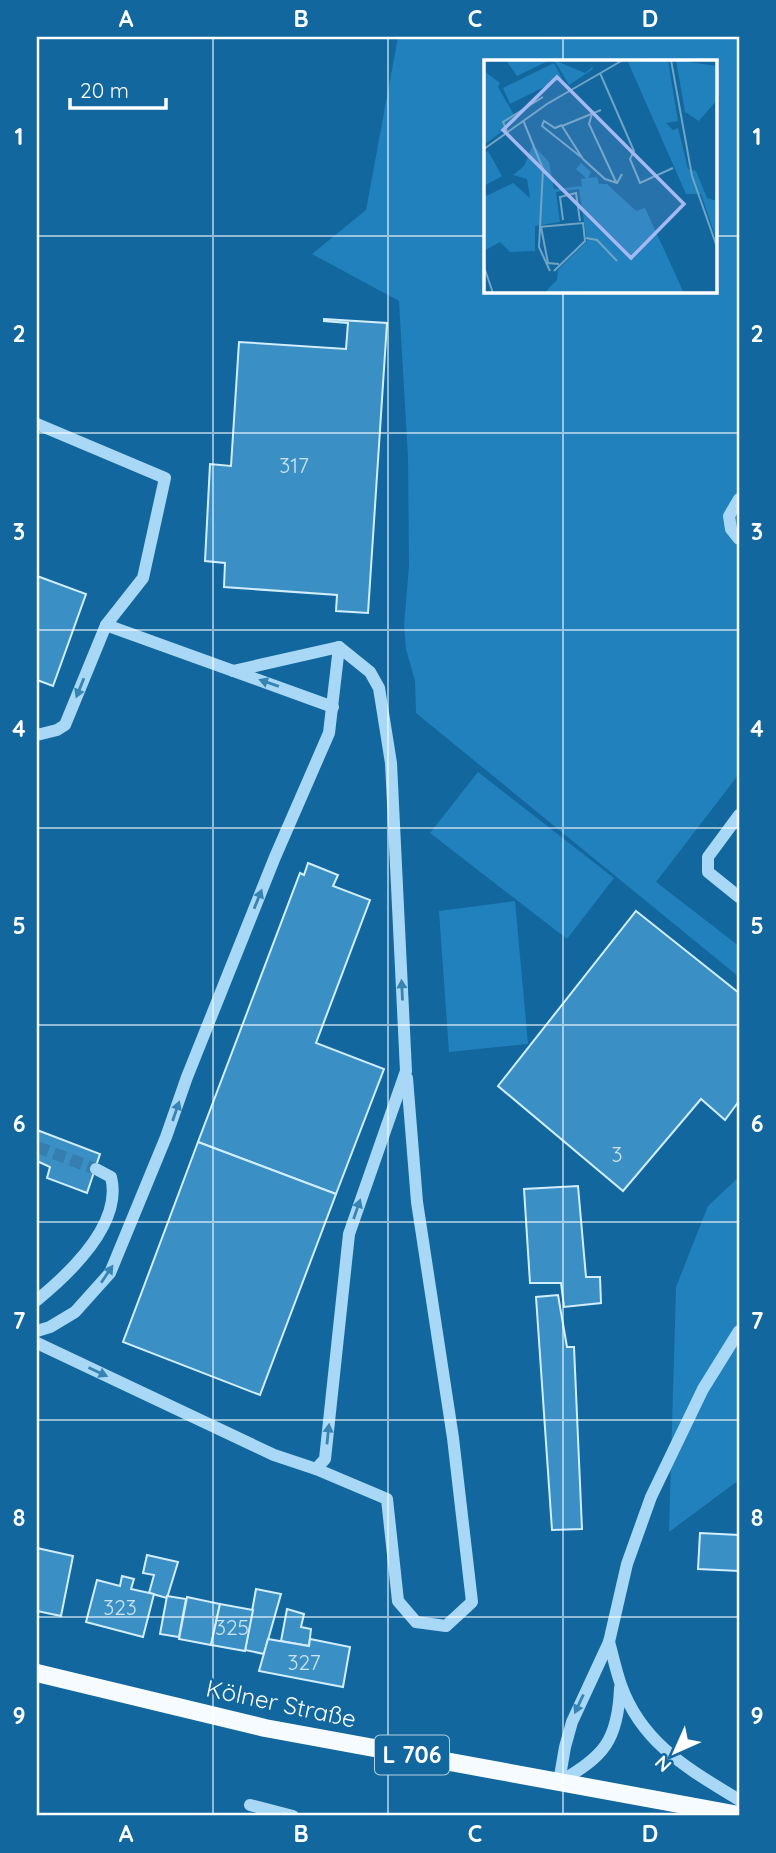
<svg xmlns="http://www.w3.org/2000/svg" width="776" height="1853" font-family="Quicksand,sans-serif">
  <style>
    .green { fill: #2081bc; fill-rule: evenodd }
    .building { fill: #3a90c5; stroke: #d1edfe; stroke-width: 2 }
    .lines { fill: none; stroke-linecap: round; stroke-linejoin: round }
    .minor-tunnel { stroke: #357ead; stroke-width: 12; stroke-dasharray: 12 6; stroke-linecap: butt }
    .minor { stroke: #a8d8f5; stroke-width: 12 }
    .major { stroke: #f6fbff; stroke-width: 18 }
    .oneway { fill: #3783b4 }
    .grid { fill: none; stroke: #fff; stroke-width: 2; stroke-opacity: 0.55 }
    .labels { text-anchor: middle; stroke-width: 5; stroke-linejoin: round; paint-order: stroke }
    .number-label { font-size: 21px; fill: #cee3f0 }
    .shield { fill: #11679e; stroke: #b8d1e2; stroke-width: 2 }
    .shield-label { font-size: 23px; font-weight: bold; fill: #fff }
    .street-label { font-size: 24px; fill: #fff; stroke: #11679e }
    .inset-road { fill: none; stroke: #70a4c5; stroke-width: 2 }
    .view { fill: #a5b8ef; fill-opacity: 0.15; stroke: #a5b8ef; stroke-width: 3.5 }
    .inset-edge { fill: none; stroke: #fff; stroke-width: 3.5 }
    .neatline { fill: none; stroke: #fff; stroke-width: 2.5 }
    .grid-label { font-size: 23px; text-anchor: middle; font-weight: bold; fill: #fff }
  </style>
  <rect width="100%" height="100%" fill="#11679e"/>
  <g class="green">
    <path d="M398,37H739V774L656,882L739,946V977L416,713L415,681L406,649L404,625L409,566L408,458L399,301L312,254L366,210ZM486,61H715V290H486Z"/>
    <polygon points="478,772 614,878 567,939 430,833"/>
    <polygon points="515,901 528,1044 449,1052 439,911"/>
    <polygon points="739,1177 739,1480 669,1532 676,1287 708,1206"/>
  </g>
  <g class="building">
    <polygon points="324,319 387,323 368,613 336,611 337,595 224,587 225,563 205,561 210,464 231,466 239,342 346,349 348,323 324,321"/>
    <polygon points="37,576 86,594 53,686 37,680"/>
    <polygon points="308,863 338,875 333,886 370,900 316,1043 384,1069 336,1194 198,1142 300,873 304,875"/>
    <polygon points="636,911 739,993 739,1101 725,1120 701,1099 623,1191 498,1086"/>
    <polygon points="37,1130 100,1154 87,1193 47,1178 50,1167 37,1161"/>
    <polygon points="198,1142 336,1194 260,1395 123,1342"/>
    <polygon points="578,1186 586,1277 600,1277 601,1303 564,1307 561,1283 530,1283 524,1189"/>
    <polygon points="558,1295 567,1347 574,1347 582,1529 552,1530 536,1297"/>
    <polygon points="700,1533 739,1535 739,1571 698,1569"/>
    <polygon points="37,1548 73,1556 61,1616 37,1611"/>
    <polygon points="147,1555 178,1562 167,1598 149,1593 154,1575 143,1573"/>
    <polygon points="122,1576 134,1579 131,1589 154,1594 143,1637 86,1622 97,1580 120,1586"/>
    <polygon points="256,1589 281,1594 264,1654 245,1650"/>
    <polygon points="167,1596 186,1599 179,1637 160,1634"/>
    <polygon points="187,1597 220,1604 211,1645 179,1639"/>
    <polygon points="220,1604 253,1610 245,1651 211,1645"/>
    <polygon points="287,1609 304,1614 301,1627 311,1629 309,1646 281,1641"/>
    <polygon points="268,1639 309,1646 310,1639 350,1647 343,1687 259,1671"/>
  </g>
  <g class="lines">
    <polyline class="minor-tunnel" points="37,1147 96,1169"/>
    <g class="minor">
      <polyline points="37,424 165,478 143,578 106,625 65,725 57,730 37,735"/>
      <polyline points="739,499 729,516 731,529 739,539"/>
      <polyline points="106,625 333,707"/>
      <polyline points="739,815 708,857 708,872 739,897"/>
      <path d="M37,1300C70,1273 123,1224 111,1177L96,1169"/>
      <polyline points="37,1331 50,1327 75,1312 110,1273 166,1137 187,1077 275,857 329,733 339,647"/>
      <polyline points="37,1343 274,1455 316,1469 325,1459 349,1234 406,1071 391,763 379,688 370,672 339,647 233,671"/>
      <polyline points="316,1469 387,1499 398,1601 416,1622 446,1626 472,1602 453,1438 417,1202 407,1078"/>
      <path d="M609,1642C613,1656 616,1671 621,1685C642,1744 689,1769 739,1800"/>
      <polyline points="559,1782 565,1747 572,1722 609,1642 627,1564 651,1497 703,1389 739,1331"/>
      <path d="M559,1782C604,1757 618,1740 620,1688"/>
      <polyline points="250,1805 293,1816"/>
    </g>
    <polyline class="major" points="37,1673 265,1728 739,1815"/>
  </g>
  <defs><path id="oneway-solid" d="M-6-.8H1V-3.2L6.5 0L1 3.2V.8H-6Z" transform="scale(1.75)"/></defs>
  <g class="oneway">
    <use href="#oneway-solid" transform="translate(269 683) rotate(-161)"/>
    <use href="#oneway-solid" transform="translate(80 688) rotate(112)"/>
    <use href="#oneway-solid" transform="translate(258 899) rotate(-68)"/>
    <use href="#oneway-solid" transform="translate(402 990) rotate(-93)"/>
    <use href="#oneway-solid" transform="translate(176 1111) rotate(-71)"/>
    <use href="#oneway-solid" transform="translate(357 1209) rotate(-71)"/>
    <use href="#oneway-solid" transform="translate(107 1274) rotate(-56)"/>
    <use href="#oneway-solid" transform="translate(98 1372) rotate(25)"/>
    <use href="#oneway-solid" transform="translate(328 1434) rotate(-84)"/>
    <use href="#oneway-solid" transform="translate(579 1704) rotate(115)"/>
  </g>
  <path class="grid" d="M213,37V1816M388,37V1816M563,37V61M37,236H486M715,236H739M563,290V1816M37,433H739M37,630H739M37,828H739M37,1025H739M37,1222H739M37,1420H739M37,1617H739"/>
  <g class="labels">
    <g class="number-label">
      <text x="294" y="473">317</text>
      <text x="617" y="1162">3</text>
      <text x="120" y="1615">323</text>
      <text x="232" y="1635">325</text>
      <text x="304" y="1670">327</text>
    </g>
    <rect class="shield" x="375" y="1735.5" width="74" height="39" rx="5"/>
    <g class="shield-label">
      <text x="412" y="1763">L 706</text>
    </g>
    <g class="street-label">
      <text transform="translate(281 1704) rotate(12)" y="8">Kölner Straße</text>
    </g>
  </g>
  <g transform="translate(484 60)">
    <rect width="233" height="233" fill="#11679e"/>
    <path d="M22,0H66L33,16ZM70,0L101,13L108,7L106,0L109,9L85,25ZM184,0L194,61L182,63L189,70L194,68L204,109L212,111L223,138L233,141V181L217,134H202L144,2ZM192,0L233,6V40L215,61L201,52ZM70,3L78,18L26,44L19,28ZM0,11L16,23L14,27L33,60L0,85ZM49,85L65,102L70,129L98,126L97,119L102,118L92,109L97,103L107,112L104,118L113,117L115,124H123L152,151L161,148L200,233H60L73,220L74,210L103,181L95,129L72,132L76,162L51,166V191L26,192L16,182L0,191V137L29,123L46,138L43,119L29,115L40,106ZM4,91L18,116L0,126V94Z" fill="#2081bc"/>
    <path class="inset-road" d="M187,0L208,116L233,187M116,13L150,91L146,99L156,123L189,108M117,50L78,66L99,99L121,119L133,123L138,114M108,54L105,64L132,122M39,60L59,109L55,187L66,211M78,65L71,68L60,61L58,66L97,97M23,71L19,62L59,37M0,89L63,44L139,0M79,160L76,137L92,133L96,161M55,167L99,163L101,181L70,211M57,167L64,203L75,204M102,178L113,180L133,201M0,207L9,233"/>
    <path class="view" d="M73,17L200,144L147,198L19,70Z"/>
    <rect width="233" height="233" class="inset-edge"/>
  </g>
  <rect width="776" height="1853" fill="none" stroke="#11679e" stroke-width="77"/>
  <g transform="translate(675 1752) rotate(225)" stroke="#11679e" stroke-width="5" paint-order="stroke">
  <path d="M0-5L12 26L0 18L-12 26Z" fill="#ffffff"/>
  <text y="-10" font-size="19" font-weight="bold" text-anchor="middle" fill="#ffffff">N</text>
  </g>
  <path d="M70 98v10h96v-10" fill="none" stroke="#ffffff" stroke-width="3.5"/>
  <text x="80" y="98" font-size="21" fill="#ffffff" stroke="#11679e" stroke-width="5" paint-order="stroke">20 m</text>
  <rect x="38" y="38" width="700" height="1776" class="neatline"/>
  <g class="grid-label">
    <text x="126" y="27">A</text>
    <text x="301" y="27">B</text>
    <text x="475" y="27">C</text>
    <text x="650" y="27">D</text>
    <text x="19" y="145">1</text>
    <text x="757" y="145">1</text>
    <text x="19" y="342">2</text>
    <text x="757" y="342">2</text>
    <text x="19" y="540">3</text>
    <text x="757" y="540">3</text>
    <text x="19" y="737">4</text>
    <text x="757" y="737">4</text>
    <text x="19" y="934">5</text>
    <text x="757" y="934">5</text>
    <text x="19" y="1132">6</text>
    <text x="757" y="1132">6</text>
    <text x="19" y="1329">7</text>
    <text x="757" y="1329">7</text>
    <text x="19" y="1526">8</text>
    <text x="757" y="1526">8</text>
    <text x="19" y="1724">9</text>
    <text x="757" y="1724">9</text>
    <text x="126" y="1842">A</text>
    <text x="301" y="1842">B</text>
    <text x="475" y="1842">C</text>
    <text x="650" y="1842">D</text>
  </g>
</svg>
